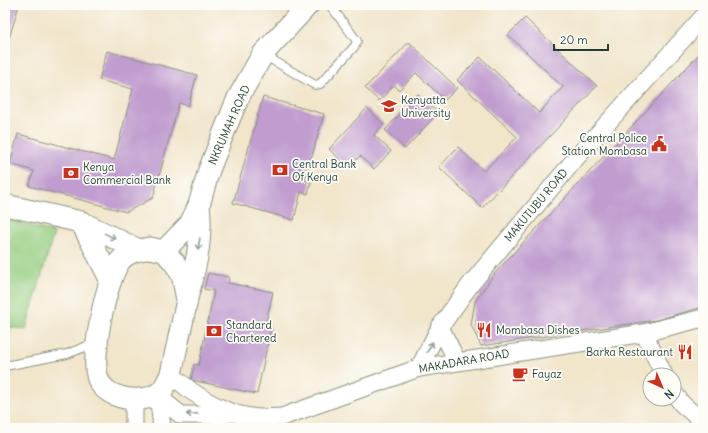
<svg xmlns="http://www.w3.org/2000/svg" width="708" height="433" font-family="Delius,sans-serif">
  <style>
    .green { fill: #96ce81; stroke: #5a865a }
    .building { fill: #c09ccf }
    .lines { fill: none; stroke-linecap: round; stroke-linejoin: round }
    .service-casing { stroke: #88917f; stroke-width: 10 }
    .minor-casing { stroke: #88917f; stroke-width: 19 }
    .tertiary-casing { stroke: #88917f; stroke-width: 23 }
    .service { stroke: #fff; stroke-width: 8 }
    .minor { stroke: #fff; stroke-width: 17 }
    .tertiary { stroke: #fff; stroke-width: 21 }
    .oneway { stroke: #8f9e9a }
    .labels { text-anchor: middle; stroke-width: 3.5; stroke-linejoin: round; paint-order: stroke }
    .poi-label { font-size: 11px; fill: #1f3d34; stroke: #fdfcf7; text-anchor: start }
    .street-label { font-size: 11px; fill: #1f3d34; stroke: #fdfcf7 }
  </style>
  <rect width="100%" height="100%" fill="#fdfcf7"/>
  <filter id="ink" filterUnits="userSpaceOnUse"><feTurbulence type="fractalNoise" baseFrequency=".025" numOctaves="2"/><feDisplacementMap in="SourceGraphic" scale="8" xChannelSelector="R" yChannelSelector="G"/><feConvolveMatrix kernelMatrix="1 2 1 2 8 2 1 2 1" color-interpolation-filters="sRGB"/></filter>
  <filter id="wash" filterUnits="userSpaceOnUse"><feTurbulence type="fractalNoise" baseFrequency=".012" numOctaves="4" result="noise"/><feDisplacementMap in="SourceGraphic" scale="16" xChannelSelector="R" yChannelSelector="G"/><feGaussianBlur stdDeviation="0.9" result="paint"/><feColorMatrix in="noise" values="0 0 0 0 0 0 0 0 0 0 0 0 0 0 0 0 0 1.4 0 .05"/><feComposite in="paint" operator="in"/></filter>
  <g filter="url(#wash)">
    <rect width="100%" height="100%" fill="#f1e5ca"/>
    <polygon class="green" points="5,219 54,233 26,329 5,327"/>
    <g id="blocks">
      <g class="building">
        <polygon points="5,5 19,5 5,52"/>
        <polygon points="525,18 597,86 482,208 439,167 458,147 484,171 517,137 457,80 480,57 539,113 563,87 508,35"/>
        <polygon points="409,42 457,88 445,100 416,73 399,90 394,85 379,101 365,88"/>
        <polygon points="703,50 703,307 656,320 481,346 471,325 475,301 495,273"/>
        <polygon points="107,51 197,75 188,106 179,103 153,198 126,212 29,186 34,171 10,164 18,134 114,160 133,89 99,80"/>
        <polygon points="418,94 438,113 405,149 385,130"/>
        <polygon points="263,97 324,114 305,180 311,182 308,194 301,192 294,220 233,203"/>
        <polygon points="367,108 384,124 374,135 391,151 374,169 360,156 349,168 329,149"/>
        <polygon points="208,273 229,277 228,283 273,292 265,326 271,327 257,394 191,380 194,364 199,365 214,291 204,289"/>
      </g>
    </g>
  </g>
  <g filter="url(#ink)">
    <use href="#blocks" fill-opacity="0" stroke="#88917f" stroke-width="1"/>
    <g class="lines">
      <defs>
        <g id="service">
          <polyline points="264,55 315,85 320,84 355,46 357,41 330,5"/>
          <polyline points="5,366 67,354 95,343"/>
        </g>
        <g id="minor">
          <polyline points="440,327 457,361"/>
          <polyline points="644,333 664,375"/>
          <polyline points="419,368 440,327 470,285 576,158 703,17"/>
          <path d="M171,374C194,396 228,417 260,418C267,418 275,417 282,417L419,368L644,333L703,318"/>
          <polyline points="160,392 166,403 181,415 219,415 231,413"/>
          <polyline points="158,393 162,428"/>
          <polyline points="674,393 682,404 703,422"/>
          <polyline points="134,399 134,428"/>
        </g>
        <g id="tertiary">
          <polyline points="5,205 81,222 139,250"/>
          <polyline points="81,222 110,279"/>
          <path d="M150,248L164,251L174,262L182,275L187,300L171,374C168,380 165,388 160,392C144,405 106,400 98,379C90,357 106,280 120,261C127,252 139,250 150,248Z"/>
          <polyline points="164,251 190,224 199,205 209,170 224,132 238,98 263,54 308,5"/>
          <path d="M188,295C196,266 203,236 199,206"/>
        </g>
      </defs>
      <use href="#service" class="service-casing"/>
      <use href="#minor" class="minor-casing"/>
      <use href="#tertiary" class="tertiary-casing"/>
      <use href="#service" class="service"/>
      <use href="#minor" class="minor"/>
      <use href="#tertiary" class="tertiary"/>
    </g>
    <defs><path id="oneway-shaft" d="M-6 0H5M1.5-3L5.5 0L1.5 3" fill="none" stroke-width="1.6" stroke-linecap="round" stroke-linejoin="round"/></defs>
    <g class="oneway">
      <use href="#oneway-shaft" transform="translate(110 236) rotate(26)"/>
      <use href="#oneway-shaft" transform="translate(199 244) rotate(98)"/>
      <use href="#oneway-shaft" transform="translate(430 347) rotate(-61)"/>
      <use href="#oneway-shaft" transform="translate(192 414) rotate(178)"/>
    </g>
  </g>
  <defs>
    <symbol id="university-bare" viewBox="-9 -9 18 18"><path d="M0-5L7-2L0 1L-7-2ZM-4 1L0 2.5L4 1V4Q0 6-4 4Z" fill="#c8321e" stroke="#fdfcf7" stroke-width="2.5" paint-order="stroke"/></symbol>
    <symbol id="civic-bare" viewBox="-9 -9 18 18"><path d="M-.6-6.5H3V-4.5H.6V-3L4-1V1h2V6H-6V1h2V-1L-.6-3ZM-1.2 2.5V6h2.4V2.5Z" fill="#c8321e" stroke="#fdfcf7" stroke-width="2.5" paint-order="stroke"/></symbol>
    <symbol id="bank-bare" viewBox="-9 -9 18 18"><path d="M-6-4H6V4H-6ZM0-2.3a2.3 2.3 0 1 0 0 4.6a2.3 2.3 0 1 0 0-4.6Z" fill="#c8321e" stroke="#fdfcf7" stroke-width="2.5" paint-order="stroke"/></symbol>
    <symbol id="restaurant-bare" viewBox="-9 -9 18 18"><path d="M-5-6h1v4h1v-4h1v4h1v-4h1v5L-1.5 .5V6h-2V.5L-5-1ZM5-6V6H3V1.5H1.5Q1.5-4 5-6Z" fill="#c8321e" stroke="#fdfcf7" stroke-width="2.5" paint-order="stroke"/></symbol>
    <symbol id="cafe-bare" viewBox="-9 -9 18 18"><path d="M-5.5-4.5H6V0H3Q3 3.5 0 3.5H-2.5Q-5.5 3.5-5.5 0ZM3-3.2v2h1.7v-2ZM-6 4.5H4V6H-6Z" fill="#c8321e" stroke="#fdfcf7" stroke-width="2.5" paint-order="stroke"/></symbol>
  </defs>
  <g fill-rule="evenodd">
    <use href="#university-bare" x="378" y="95" width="22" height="22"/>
    <use href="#civic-bare" x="648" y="133" width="22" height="22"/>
    <use href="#bank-bare" x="269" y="159" width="22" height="22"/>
    <use href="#bank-bare" x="60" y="162" width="22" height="22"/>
    <use href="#restaurant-bare" x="473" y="319" width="22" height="22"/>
    <use href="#bank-bare" x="203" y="320" width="22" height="22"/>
    <use href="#restaurant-bare" x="674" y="341" width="22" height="22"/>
    <use href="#cafe-bare" x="509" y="363" width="22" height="22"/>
  </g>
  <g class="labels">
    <g class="poi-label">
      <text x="401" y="104">Kenyatta<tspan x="401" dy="13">University</tspan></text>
      <text x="647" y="142" text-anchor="end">Central Police<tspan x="647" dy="13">Station Mombasa</tspan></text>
      <text x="292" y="168">Central Bank<tspan x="292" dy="13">Of Kenya</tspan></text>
      <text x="83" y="171">Kenya<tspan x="83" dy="13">Commercial Bank</tspan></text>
      <text x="226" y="329">Standard<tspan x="226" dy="13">Chartered</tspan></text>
      <text x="496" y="334">Mombasa Dishes</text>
      <text x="673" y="356" text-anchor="end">Barka Restaurant</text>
      <text x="532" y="378">Fayaz</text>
    </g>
    <g class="street-label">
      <text transform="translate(229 125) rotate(-66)" y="4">NKRUMAH ROAD</text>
      <text transform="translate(536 205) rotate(-50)" y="4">MAKUTUBU ROAD</text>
      <text transform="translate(464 361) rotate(-10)" y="4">MAKADARA ROAD</text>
    </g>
  </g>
  <rect width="708" height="433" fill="none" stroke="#fdfcf7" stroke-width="20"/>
  <g transform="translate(662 387) rotate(136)"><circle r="19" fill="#fdfcf7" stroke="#a4b0a9"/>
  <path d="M0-3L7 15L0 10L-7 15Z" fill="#c8321e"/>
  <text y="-6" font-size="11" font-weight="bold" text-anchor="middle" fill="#1f3d34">N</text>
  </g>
  <path d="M554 44v6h54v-6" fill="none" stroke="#1f3d34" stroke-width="2"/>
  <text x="560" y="44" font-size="12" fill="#1f3d34" stroke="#fdfcf7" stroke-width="3" paint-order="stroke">20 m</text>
</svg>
